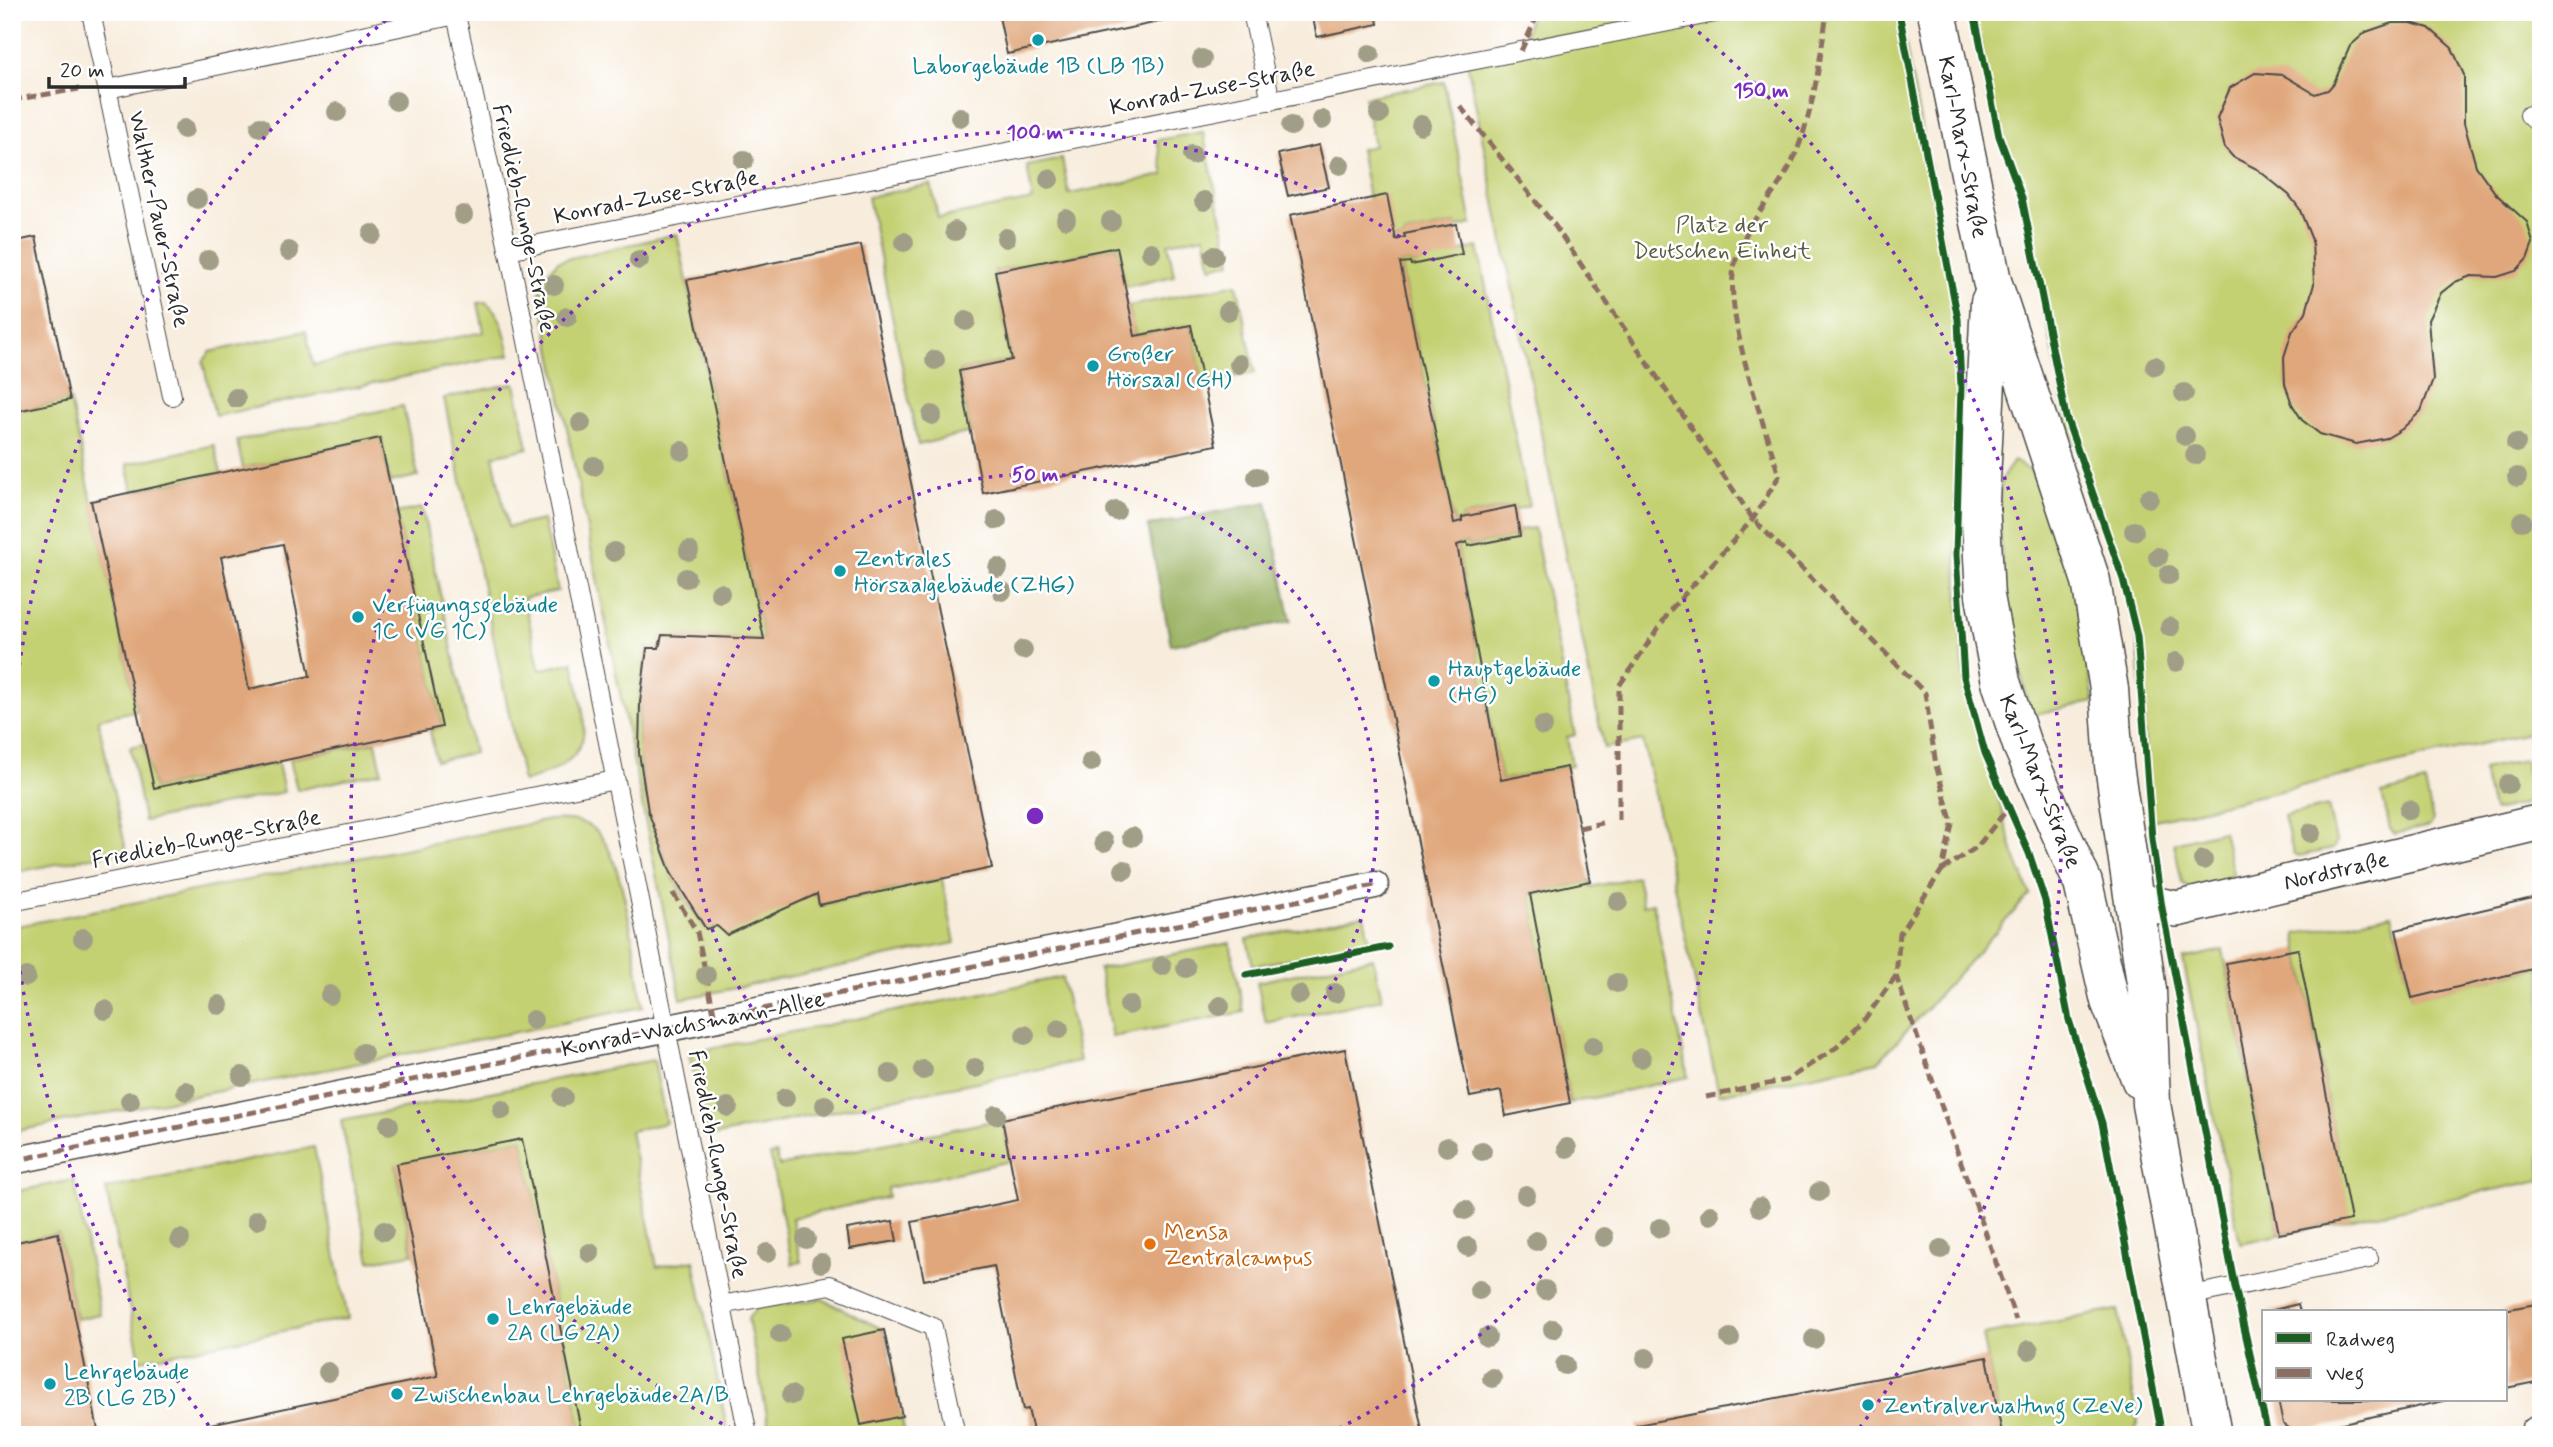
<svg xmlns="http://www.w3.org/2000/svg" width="2553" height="1447" font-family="Mynerve,sans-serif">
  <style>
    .green { fill: #c4d173; stroke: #787e4f; stroke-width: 2 }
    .forest { fill: #9bb365; stroke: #636f48; stroke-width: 2 }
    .building { fill: #e0a77b; fill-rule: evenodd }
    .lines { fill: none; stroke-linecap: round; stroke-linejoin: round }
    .service-casing { stroke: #4a4846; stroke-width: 20 }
    .pedestrian-casing { stroke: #4a4846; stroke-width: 29 }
    .minor-casing { stroke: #4a4846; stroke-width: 38 }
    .tertiary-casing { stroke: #4a4846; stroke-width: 41 }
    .service { stroke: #fff; stroke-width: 18 }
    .pedestrian { stroke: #fff; stroke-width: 26 }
    .minor { stroke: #fff; stroke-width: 35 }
    .tertiary { stroke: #fff; stroke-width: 38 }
    .quiet { stroke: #8d6e63; stroke-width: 5; stroke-dasharray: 10 5; stroke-linecap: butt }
    .cycleway-casing { stroke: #fff; stroke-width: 11 }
    .cycleway { stroke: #1b5e20; stroke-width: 7 }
    .tree { fill: #a19e87 }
    .ring { fill: none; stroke: #7b2cbf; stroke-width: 3.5; stroke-dasharray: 3.5 7 }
    .culture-dot { fill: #0f9aa8; stroke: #fff; stroke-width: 2.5 }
    .food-dot { fill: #e8710a; stroke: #fff; stroke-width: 2.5 }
    .labels { text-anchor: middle; stroke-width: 5; stroke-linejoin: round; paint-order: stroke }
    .culture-label { font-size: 23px; fill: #0d838f; stroke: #fff; text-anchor: start }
    .street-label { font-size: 23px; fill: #2b2b2b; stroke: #fff }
    .park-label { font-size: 23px; fill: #595d41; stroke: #fff }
    .food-label { font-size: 23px; fill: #c56008; stroke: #fff; text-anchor: start }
    .centre { fill: #7b2cbf; stroke: #fff; stroke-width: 3.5 }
    .ring-label { font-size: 21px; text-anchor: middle; font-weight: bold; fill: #7b2cbf; stroke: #fff; stroke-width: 5; stroke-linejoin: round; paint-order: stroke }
  </style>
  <rect width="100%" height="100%" fill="#fff"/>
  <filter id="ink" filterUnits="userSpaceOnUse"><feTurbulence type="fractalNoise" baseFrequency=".0143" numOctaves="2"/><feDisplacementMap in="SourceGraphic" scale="14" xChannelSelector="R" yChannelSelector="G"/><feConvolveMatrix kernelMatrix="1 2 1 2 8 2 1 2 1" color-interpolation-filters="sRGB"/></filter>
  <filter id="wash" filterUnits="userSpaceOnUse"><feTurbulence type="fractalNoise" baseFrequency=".00686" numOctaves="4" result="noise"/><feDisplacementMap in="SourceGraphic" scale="28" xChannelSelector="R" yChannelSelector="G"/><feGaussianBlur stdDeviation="1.57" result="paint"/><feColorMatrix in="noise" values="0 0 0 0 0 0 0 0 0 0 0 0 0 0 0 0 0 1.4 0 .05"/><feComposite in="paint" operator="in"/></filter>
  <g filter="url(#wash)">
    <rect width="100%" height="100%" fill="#f8eddd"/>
    <g class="green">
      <polygon points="1531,12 1899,12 1958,319 1961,387 1956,555 1964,677 2014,854 2030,894 1878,1062 1719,1094 1643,741 1604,748 1467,62 1521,51"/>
      <polygon points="1974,12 2541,12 2541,730 2151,821 2137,636 2123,578 2066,417 2022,198 1999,136"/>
      <polygon points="1444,82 1472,224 1456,228 1455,224 1405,234 1405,237 1396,240 1369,199 1360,149 1374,146 1365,97"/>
      <polygon points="1203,132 1231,262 1211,267 1204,236 1168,243 1174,276 1125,287 1117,247 995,271 1012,360 959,371 971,432 918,445 868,197 931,184 938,218 1033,200 1027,166 1062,159 1069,194 1164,175 1157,140"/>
      <path d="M677,234L764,639L662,636L659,648H647C626,745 644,850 706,929L817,894L820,905L942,879L955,943L681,999L540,293L543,278L558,261Z"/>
      <polygon points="1478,247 1529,506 1516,510 1514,506 1462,517 1462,521 1454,523 1400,263 1410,262 1411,265"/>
      <polygon points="1237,284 1255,373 1203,383 1191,325 1135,336 1129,306"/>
      <path d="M486,302C503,316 505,334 510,355L215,416L203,362L210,352L306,331L313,365L484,332L478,303Z"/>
      <path d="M515,383L528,448L493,456L508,527L543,520L558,591L524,598L539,667L540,670L573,662C587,730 601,758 523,782L444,398Z"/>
      <polygon points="70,400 137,710 98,719 126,850 12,873 12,412"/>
      <polygon points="403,406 418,476 390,482 380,438 243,468 237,441"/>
      <polygon points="214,445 221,473 133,491 127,464"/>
      <polygon points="2014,461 2031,471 2072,569 2094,702 2030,715 2003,587 1999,509 2002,478"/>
      <polygon points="422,508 474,753 436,761 430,730 442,727 396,513"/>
      <polygon points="1534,528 1575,735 1567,737 1572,766 1501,780 1457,545 1467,542 1468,546 1519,536 1519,530"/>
      <polygon points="376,742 382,772 297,790 290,759"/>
      <polygon points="144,744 154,788 278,763 284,792 144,821 130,747"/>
      <polygon points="2524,760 2533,798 2529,802 2495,811 2491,806 2483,770"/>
      <polygon points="2425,783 2433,821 2430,826 2395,834 2390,829 2382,794"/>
      <polygon points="2328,806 2336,842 2333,849 2298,856 2293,853 2284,816"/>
      <path d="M549,820C566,819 583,819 596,831C625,856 636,966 643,1007L12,1132V927Z"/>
      <polygon points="2223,831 2233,873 2229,880 2191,889 2182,883 2174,843"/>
      <polygon points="1637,877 1643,905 1653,903 1688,1077 1570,1103 1530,894 1590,881 1591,887"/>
      <polygon points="2392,914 2412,997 2541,967 2541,1180 2240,1243 2183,959 2223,950 2279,1234 2350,1220 2296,934"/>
      <polygon points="1364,915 1370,943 1253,966 1247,939"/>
      <polygon points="1230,943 1244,1012 1112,1037 1099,969"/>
      <polygon points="1373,958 1382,999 1266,1023 1257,982"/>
      <polygon points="1062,977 1079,1061 707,1137 689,1053"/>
      <polygon points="654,1060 666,1123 630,1131 657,1267 694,1260 728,1434 582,1435 522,1139 396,1165 413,1254 370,1261 341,1121"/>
      <polygon points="1002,1119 1010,1161 887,1188 888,1197 792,1218 801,1262 792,1264 770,1155 776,1154 779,1166"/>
      <polygon points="314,1147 348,1318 140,1360 106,1189"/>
      <polygon points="74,1180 100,1314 76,1319 58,1233 12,1243 12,1192"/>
      <polygon points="822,1299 884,1330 905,1435 771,1435 748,1319 756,1308"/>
      <polygon points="2118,1310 2138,1421 2134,1435 1994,1435 2002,1433 1983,1335"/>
    </g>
    <polygon class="forest" points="1267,502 1291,621 1171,645 1148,526"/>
    <g id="blocks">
      <g class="building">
        <polygon points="998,12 1186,12 1187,16 1007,54"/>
        <polygon points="1340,12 1376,12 1378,24 1317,37 1313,18"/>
        <polygon points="2392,23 2411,23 2429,28 2452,48 2464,75 2464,123 2476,166 2496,194 2527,222 2533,243 2527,259 2516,271 2497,277 2471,276 2455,282 2441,293 2428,320 2433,379 2421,411 2402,429 2387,438 2356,444 2320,434 2302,420 2292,404 2285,384 2284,357 2292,332 2306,312 2314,284 2312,240 2299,208 2289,195 2257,169 2233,157 2225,148 2217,118 2230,88 2255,73 2283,75 2315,94 2328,90 2334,83 2350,46 2366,32"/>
        <polygon points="1319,145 1329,187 1288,196 1278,154"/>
        <polygon points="1387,195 1396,240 1405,237 1404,234 1456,224 1462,254 1411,265 1410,262 1400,263 1454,523 1462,521 1462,517 1515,506 1516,510 1520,536 1468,546 1467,542 1457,545 1501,780 1567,767 1590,881 1530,894 1570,1103 1506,1116 1501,1091 1470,1097 1290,215"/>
        <polygon points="36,237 70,400 12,412 12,242"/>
        <polygon points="861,245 992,868 819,905 817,894 727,935 717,926 706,929 671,873 648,811 639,753 640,702 647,648 659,648 662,635 764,639 687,280"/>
        <polygon points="1117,247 1135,336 1191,325 1216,445 983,493 959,371 1012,360 995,271"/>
        <path d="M380,438L442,727L154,788L91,501ZM283,544L310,676L249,689L221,557Z"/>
        <polygon points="2541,896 2541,967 2412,998 2396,930"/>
        <polygon points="2298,949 2351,1220 2279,1234 2226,963"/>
        <polygon points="1345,1049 1423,1435 1034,1435 1028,1409 1023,1410 994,1266 924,1280 912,1222 1018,1200 1002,1119"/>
        <polygon points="522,1139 582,1435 158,1435 438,1376 396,1164"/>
        <polygon points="893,1221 897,1241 850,1249 847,1229"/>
        <polygon points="58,1233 99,1435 12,1435 12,1243"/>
        <polygon points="2541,1303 2541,1381 2506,1388 2506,1312 2499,1311"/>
        <polygon points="2298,1304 2300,1312 2269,1312 2269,1311"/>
        <polygon points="884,1330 902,1416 861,1425 842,1339"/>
        <polygon points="1987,1357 2002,1433 1639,1435 1637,1425"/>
        <polygon points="2278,1400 2444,1400 2444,1401 2297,1433 2283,1424"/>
      </g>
    </g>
  </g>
  <g filter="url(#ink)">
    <use href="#blocks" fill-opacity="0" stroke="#4a4846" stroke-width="2"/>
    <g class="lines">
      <defs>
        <g id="service">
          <polyline points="91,12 172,396"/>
          <polyline points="1252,12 1271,101"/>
          <polyline points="108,89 456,15 512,267 748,1435"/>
          <polyline points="2529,115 2541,126"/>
          <polyline points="508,250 1720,12"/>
          <polyline points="12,902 615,780"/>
          <polyline points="2188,1296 2369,1259"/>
          <polyline points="721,1305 830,1285 933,1327 956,1435"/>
        </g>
        <polyline id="pedestrian" points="12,1161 1375,885"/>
        <polyline id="minor" points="2132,895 2146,903 2177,909 2541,822"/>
        <g id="tertiary">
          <polyline points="1937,12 1992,281 2091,581 2109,689 2114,765 2147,990 2151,1104 2212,1435"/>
          <polyline points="1990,302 1980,500 1985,596 2001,682 2022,745 2083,883 2110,1001 2141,1080"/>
          <polyline points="2539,1435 2541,1434"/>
        </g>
      </defs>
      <use href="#service" class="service-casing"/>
      <use href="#pedestrian" class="pedestrian-casing"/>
      <use href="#minor" class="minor-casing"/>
      <use href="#tertiary" class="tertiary-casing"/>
      <use href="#service" class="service"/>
      <use href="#pedestrian" class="pedestrian"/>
      <use href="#minor" class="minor"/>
      <use href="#tertiary" class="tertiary"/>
      <g class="quiet">
        <polyline points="1521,51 1539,12"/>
        <polyline points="12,100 79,89"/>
        <polyline points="1460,106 1555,226 1753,519 1925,693 1936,765 1952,824 1942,870 1900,933 1896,976 2016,1320"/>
        <path d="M1619,820V686L1672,608L1753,519L1779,476C1764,422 1728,328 1733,275C1738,226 1779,196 1796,153C1814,109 1820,59 1827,12"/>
        <polyline points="1579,828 1602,823"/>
        <polyline points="1942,870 1977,847 2009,807"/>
        <polyline points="673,893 697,932 715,1018"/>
        <polyline points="1706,1097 1787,1080 1837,1047 1864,1020 1896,976"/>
        <polyline points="12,1161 1375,885"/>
      </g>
      <defs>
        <g id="cycleway">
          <polyline points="1899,12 1958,319 1961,387 1956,555 1964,677 1985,753 2029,853 2045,901 2069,1020 2102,1123 2162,1435"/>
          <polyline points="1974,12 1999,136 2022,198 2066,417 2123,579 2137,636 2152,839 2162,908 2235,1287 2268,1435"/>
          <polyline points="1246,975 1388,947"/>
        </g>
      </defs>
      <use href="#cycleway" class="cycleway-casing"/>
      <use href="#cycleway" class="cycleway"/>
    </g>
    <g class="tree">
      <circle cx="1370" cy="54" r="10"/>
      <circle cx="1202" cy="59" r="10"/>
      <circle cx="396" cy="101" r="10"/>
      <circle cx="337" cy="112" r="10"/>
      <circle cx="1379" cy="114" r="10"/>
      <circle cx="960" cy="117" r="10"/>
      <circle cx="1322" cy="120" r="10"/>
      <circle cx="1421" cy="125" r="10"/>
      <circle cx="1291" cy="126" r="10"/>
      <circle cx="260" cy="127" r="10"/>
      <circle cx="184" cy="129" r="10"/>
      <circle cx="1192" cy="155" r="10"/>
      <circle cx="744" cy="160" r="10"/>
      <circle cx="1340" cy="165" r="10"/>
      <circle cx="1049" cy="179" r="10"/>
      <circle cx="197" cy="199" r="10"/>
      <circle cx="1204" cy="201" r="10"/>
      <circle cx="463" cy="215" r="10"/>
      <circle cx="1066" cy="219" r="10"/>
      <circle cx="1111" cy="221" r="10"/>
      <circle cx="955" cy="231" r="10"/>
      <circle cx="372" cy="234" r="10"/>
      <circle cx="1006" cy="238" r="10"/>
      <circle cx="904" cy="242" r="10"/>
      <circle cx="289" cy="251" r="10"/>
      <circle cx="1151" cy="252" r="10"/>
      <circle cx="1214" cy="256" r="10"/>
      <circle cx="208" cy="260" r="10"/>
      <circle cx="639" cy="260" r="10"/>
      <circle cx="554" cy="285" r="10"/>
      <circle cx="1228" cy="311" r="10"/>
      <circle cx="567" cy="317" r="10"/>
      <circle cx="966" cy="321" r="10"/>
      <circle cx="935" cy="360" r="10"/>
      <circle cx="1239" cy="364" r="10"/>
      <circle cx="2155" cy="366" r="10"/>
      <circle cx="2184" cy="393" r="10"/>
      <circle cx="236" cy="398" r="10"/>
      <circle cx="932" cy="415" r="10"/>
      <circle cx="581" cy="423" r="10"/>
      <circle cx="2185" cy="436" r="10"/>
      <circle cx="2516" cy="443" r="10"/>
      <circle cx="682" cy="451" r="10"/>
      <circle cx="2195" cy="455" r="10"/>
      <circle cx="594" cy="466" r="10"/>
      <circle cx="1257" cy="477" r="10"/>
      <circle cx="2517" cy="477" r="10"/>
      <circle cx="2149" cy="498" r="10"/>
      <circle cx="1116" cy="511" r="10"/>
      <circle cx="997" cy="520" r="10"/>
      <circle cx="2522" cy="521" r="10"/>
      <circle cx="2134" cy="531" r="10"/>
      <circle cx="689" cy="551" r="10"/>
      <circle cx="614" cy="552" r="10"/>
      <circle cx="2158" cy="557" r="10"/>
      <circle cx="998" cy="568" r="10"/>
      <circle cx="2169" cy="575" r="10"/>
      <circle cx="686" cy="578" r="10"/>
      <circle cx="1002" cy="591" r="10"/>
      <circle cx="720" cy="593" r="10"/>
      <circle cx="2170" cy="627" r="10"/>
      <circle cx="1023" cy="650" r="10"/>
      <circle cx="2176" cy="662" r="10"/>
      <circle cx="1543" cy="726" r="10"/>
      <circle cx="1091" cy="762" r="10"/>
      <circle cx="2508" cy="784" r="10"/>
      <circle cx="2409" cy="810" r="10"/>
      <circle cx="2311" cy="833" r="10"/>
      <circle cx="1132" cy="837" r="10"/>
      <circle cx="1104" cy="842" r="10"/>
      <circle cx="2203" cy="860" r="10"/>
      <circle cx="1124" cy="870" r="10"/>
      <circle cx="1618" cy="902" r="10"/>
      <circle cx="83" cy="938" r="10"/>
      <circle cx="1162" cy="966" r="10"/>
      <circle cx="1186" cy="968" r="10"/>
      <circle cx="706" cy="975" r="10"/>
      <circle cx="26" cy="977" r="10"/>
      <circle cx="1617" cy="983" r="10"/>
      <circle cx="1335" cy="993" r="10"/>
      <circle cx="330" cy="995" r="10"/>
      <circle cx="1299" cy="995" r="10"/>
      <circle cx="219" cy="1005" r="10"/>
      <circle cx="1129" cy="1005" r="10"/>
      <circle cx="1220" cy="1006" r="10"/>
      <circle cx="105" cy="1010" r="10"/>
      <circle cx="533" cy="1020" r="10"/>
      <circle cx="1059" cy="1029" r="10"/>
      <circle cx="1025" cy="1035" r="10"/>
      <circle cx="1593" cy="1046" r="10"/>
      <circle cx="363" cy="1053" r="10"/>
      <circle cx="1641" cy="1058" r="10"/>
      <circle cx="975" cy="1068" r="10"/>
      <circle cx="923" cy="1070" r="10"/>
      <circle cx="890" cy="1074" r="10"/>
      <circle cx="242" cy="1076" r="10"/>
      <circle cx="186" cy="1091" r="10"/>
      <circle cx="563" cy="1097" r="10"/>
      <circle cx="785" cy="1098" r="10"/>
      <circle cx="130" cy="1101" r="10"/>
      <circle cx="825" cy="1105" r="10"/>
      <circle cx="728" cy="1107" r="10"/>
      <circle cx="502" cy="1110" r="10"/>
      <circle cx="996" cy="1115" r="10"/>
      <circle cx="389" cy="1125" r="10"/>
      <circle cx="1447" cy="1147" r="10"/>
      <circle cx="1567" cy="1148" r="10"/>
      <circle cx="1482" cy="1151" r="10"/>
      <circle cx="1819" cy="1192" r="10"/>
      <circle cx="1526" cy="1195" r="10"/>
      <circle cx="1760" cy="1207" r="10"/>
      <circle cx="1465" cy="1210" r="10"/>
      <circle cx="1710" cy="1215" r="10"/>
      <circle cx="257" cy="1220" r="10"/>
      <circle cx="1660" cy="1228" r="10"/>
      <circle cx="384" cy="1231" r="10"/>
      <circle cx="1604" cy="1237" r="10"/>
      <circle cx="180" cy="1239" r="10"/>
      <circle cx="806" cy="1239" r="10"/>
      <circle cx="1536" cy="1241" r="10"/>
      <circle cx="1468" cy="1247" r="10"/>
      <circle cx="1941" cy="1249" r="10"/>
      <circle cx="590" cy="1253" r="10"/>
      <circle cx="767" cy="1253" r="10"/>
      <circle cx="821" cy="1263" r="10"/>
      <circle cx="1479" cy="1290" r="10"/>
      <circle cx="1545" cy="1290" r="10"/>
      <circle cx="1553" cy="1329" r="10"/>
      <circle cx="780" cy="1334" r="10"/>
      <circle cx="1487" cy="1337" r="10"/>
      <circle cx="1730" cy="1338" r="10"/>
      <circle cx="1814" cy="1339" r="10"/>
      <circle cx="2029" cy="1350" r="10"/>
      <circle cx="1646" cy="1358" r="10"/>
      <circle cx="1565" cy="1365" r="10"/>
      <circle cx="328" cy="1372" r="10"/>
      <circle cx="1492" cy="1378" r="10"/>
      <circle cx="791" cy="1395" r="10"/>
    </g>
  </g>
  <g class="ring">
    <circle cx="1035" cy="816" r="342"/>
    <path d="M741 1433A684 684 0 1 1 1329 1433"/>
    <path d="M215 1434A1027 1027 0 0 1 13 914M13 718A1027 1027 0 0 1 396 12M1674 12A1027 1027 0 0 1 1855 1434"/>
  </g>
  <g class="culture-dot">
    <circle cx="1038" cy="40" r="7"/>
    <circle cx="1093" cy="366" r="7"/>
    <circle cx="840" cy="571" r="7"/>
    <circle cx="358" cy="617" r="7"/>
    <circle cx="1434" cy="681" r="7"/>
    <circle cx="493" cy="1319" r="7"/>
    <circle cx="50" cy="1384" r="7"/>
    <circle cx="397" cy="1394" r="7"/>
    <circle cx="1868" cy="1405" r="7"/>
  </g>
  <circle class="food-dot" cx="1150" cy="1244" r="7"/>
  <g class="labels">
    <g class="culture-label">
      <text x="1038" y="73" text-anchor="middle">Laborgebäude 1B (LB 1B)</text>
      <text x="1107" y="361">Großer<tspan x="1107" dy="26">Hörsaal (GH)</tspan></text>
      <text x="854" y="566">Zentrales<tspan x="854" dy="26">Hörsaalgebäude (ZHG)</tspan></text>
      <text x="372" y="612">Verfügungsgebäude<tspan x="372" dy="26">1C (VG 1C)</tspan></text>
      <text x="1448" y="676">Hauptgebäude<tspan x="1448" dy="26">(HG)</tspan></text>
      <text x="507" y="1314">Lehrgebäude<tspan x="507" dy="26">2A (LG 2A)</tspan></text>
      <text x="64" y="1379">Lehrgebäude<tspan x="64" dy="26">2B (LG 2B)</tspan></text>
      <text x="411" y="1402">Zwischenbau Lehrgebäude 2A/B</text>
      <text x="1882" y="1413">Zentralverwaltung (ZeVe)</text>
    </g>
    <g class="street-label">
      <text transform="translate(1212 87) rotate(-11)" y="8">Konrad-Zuse-Straße</text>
      <text transform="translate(1964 147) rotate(79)" y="8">Karl-Marx-Straße</text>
      <text transform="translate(656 196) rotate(-11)" y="8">Konrad-Zuse-Straße</text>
      <text transform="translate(525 218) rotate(78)" y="8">Friedlieb-Runge-Straße</text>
      <text transform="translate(160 219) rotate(78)" y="8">Walther-Pauer-Straße</text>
      <text transform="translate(2041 781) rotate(68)" y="8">Karl-Marx-Straße</text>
      <text transform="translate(206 838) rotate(-11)" y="8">Friedlieb-Runge-Straße</text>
      <text transform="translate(2336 870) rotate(-13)" y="8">Nordstraße</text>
      <text transform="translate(693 1023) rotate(-11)" y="8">Konrad-Wachsmann-Allee</text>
      <text transform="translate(719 1164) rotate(79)" y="8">Friedlieb-Runge-Straße</text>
    </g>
    <g class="park-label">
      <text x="1722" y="232">Platz der<tspan x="1722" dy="26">Deutschen Einheit</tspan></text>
    </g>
    <g class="food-label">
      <text x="1164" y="1239">Mensa<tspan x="1164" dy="26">Zentralcampus</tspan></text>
    </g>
  </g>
  <circle cx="1035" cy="816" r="10" class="centre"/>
  <g class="ring-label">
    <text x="1761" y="97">150 m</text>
    <text x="1035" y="139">100 m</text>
    <text x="1035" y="481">50 m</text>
  </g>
  <rect width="2553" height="1447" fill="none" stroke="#fff" stroke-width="42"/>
  <rect x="2262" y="1310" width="245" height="91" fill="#ffffff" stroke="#aaaaaa" stroke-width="2"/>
  <rect x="2276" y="1333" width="35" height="10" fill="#1b5e20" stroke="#aaaaaa" stroke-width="2"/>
  <text x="2326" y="1346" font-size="21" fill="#2b2b2b">Radweg</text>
  <rect x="2276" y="1368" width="35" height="10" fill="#8d6e63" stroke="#aaaaaa" stroke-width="2"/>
  <text x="2326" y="1380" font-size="21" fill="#2b2b2b">Weg</text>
  <path d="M49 77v10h136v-10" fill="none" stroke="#2b2b2b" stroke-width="3.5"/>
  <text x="60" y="77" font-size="21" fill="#2b2b2b" stroke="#ffffff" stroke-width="5" paint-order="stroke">20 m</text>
</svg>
